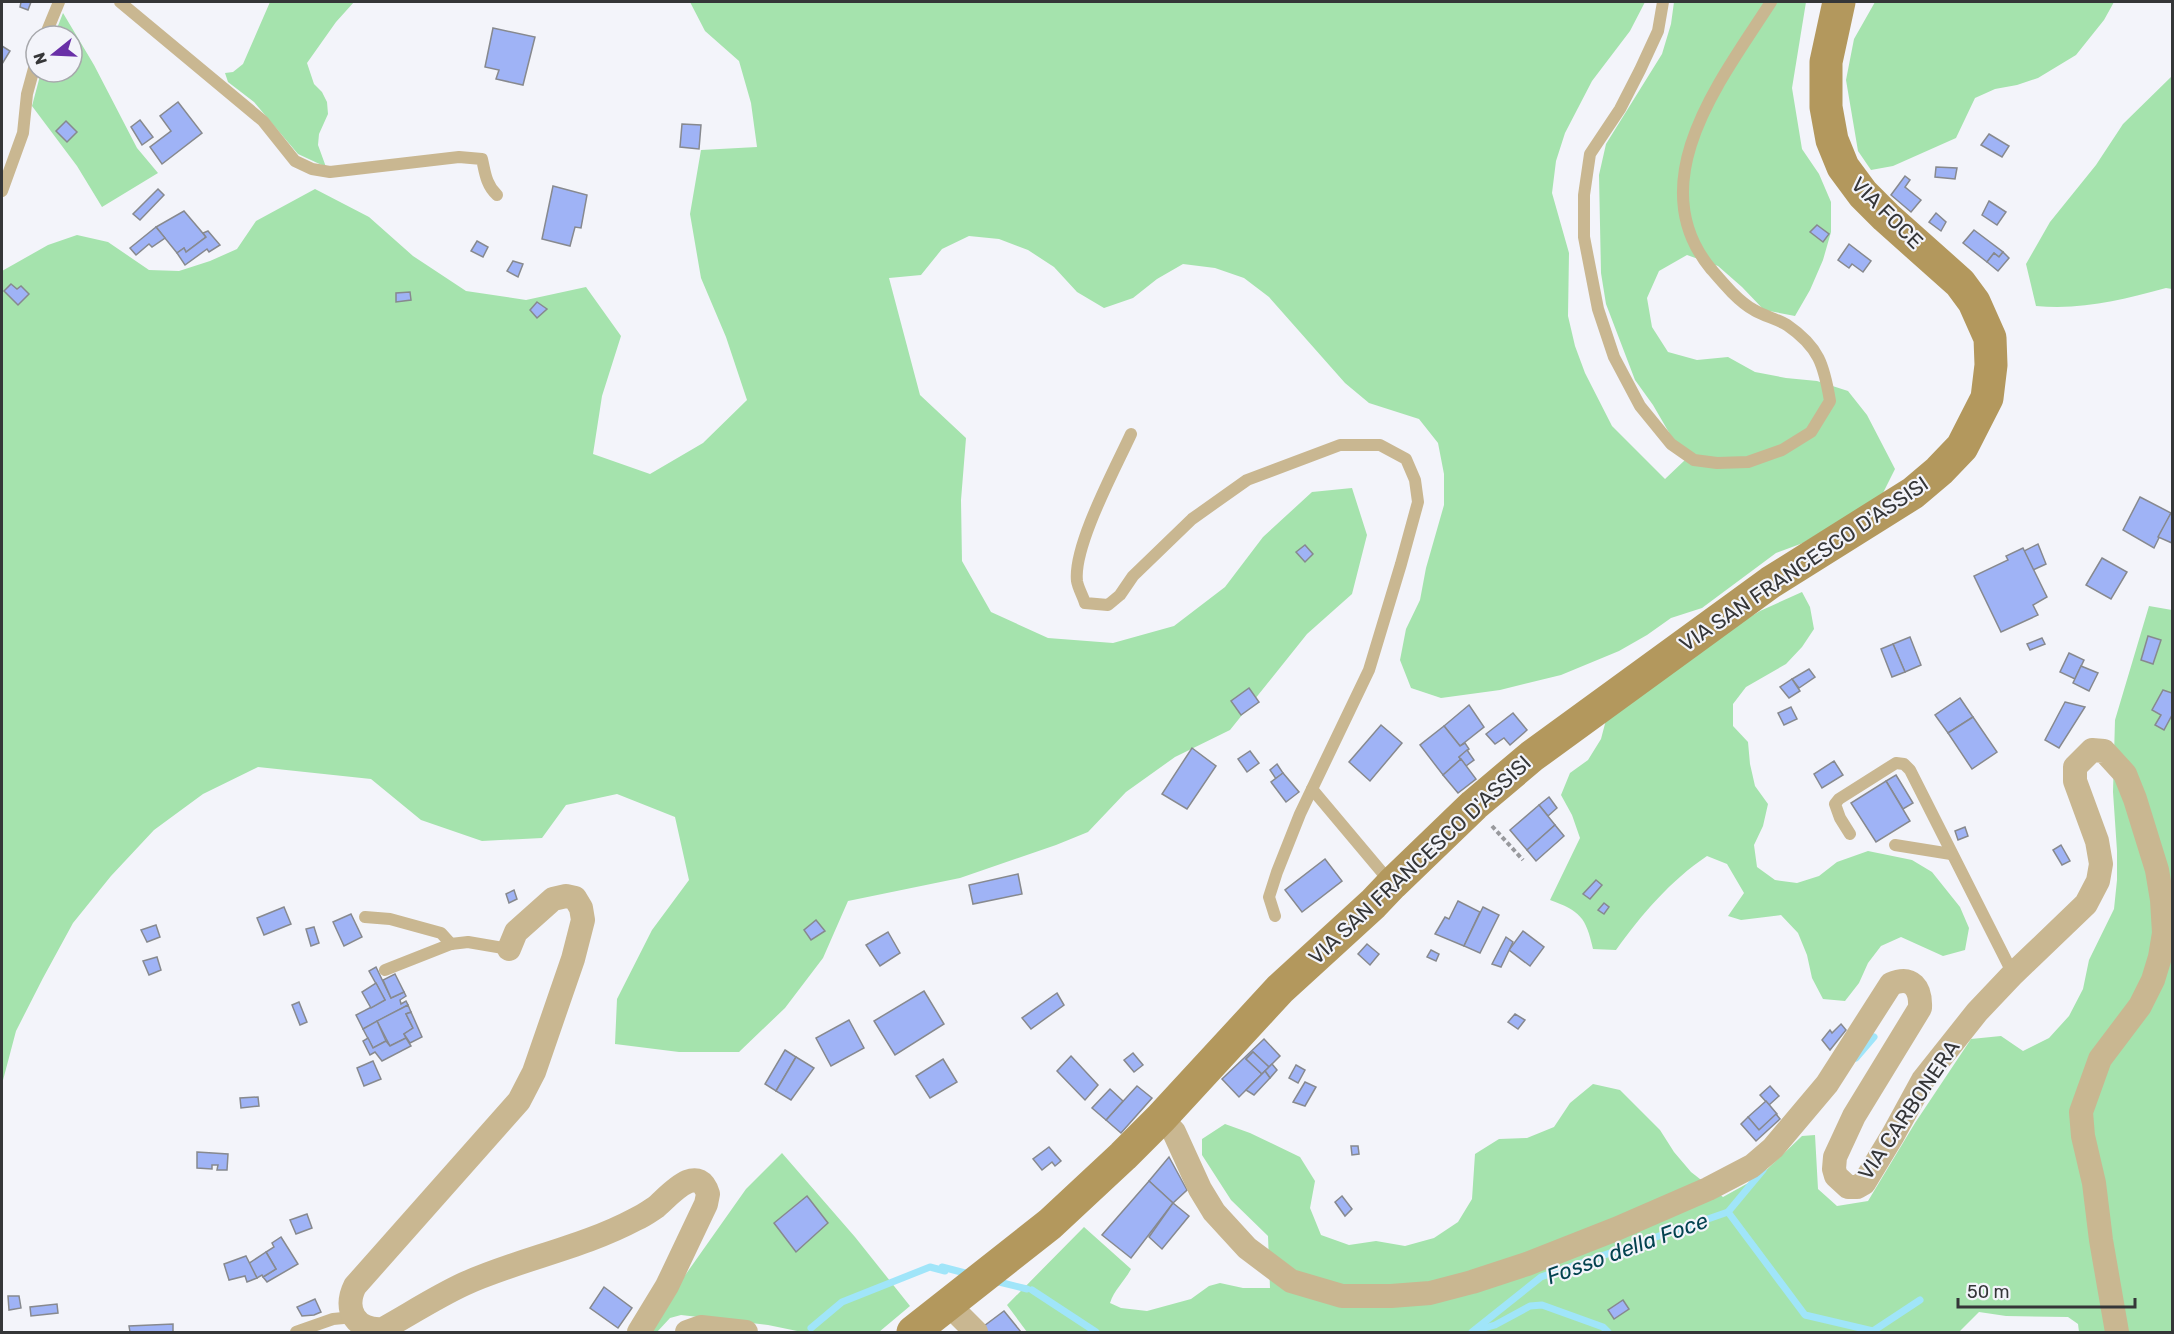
<svg xmlns="http://www.w3.org/2000/svg" width="2174" height="1334" font-family="Rubik,sans-serif">
  <style>
    .green { fill: #a5e3ad }
    .lines { fill: none; stroke-linecap: round; stroke-linejoin: round }
    .stream { stroke: #a0e5f9; stroke-width: 7 }
    .building { fill: #9fb3f6; stroke: #87898e; stroke-width: 1.5 }
    .path { stroke: #98999d; stroke-width: 4; stroke-dasharray: 4.5 3; stroke-linecap: butt }
    .lane { stroke: #c9b791; stroke-width: 12 }
    .street { stroke: #c9b791; stroke-width: 24 }
    .secondary { stroke: #b3985d; stroke-width: 33 }
    .labels { text-anchor: middle; stroke-width: 4.5; stroke-linejoin: round; paint-order: stroke }
    .street-label { font-size: 21px; fill: #353638; stroke: #f3f4fa }
    .water-label { font-size: 22px; font-style: italic; fill: #02424f; stroke: #f3f4fa }
  </style>
  <rect width="100%" height="100%" fill="#f3f4fa"/>
  <g class="green">
    <polygon points="270,2 354,2 336,22 307,63 314,84 322,92 327,102 328,114 319,134 318,145 326,167 298,154 254,102 228,82 225,73 233,72 243,64"/>
    <polygon points="690,2 1645,2 1630,31 1592,81 1565,133 1556,161 1552,193 1569,253 1568,316 1575,346 1585,373 1612,426 1665,479 1685,460 1653,405 1635,380 1606,304 1601,273 1599,175 1606,144 1662,54 1671,24 1674,2 1806,2 1792,88 1802,149 1819,174 1831,202 1831,232 1823,260 1810,290 1795,316 1764,310 1742,287 1718,266 1687,255 1659,271 1647,298 1652,327 1668,352 1697,360 1728,357 1755,372 1786,378 1817,381 1848,391 1867,415 1895,469 1882,495 1803,543 1776,553 1702,608 1671,618 1647,635 1619,651 1561,675 1500,690 1441,698 1411,688 1400,660 1406,629 1420,600 1426,568 1444,505 1444,474 1438,443 1419,419 1369,403 1345,383 1269,297 1244,278 1215,268 1183,264 1157,279 1133,298 1104,308 1077,292 1054,267 1028,250 999,239 969,236 942,249 921,275 889,278 920,395 966,438 961,500 962,561 991,612 1048,638 1113,643 1174,626 1225,587 1263,537 1312,492 1352,488 1367,535 1352,594 1307,634 1230,730 1175,757 1126,792 1088,832 1056,845 960,878 848,901 823,958 785,1008 739,1052 679,1052 615,1044 617,999 652,930 689,880 675,817 617,794 566,805 542,838 482,841 421,820 371,779 258,767 203,794 154,830 111,876 73,923 43,978 16,1031 2,1084 2,271 48,245 77,235 108,242 149,270 179,271 210,261 237,249 256,221 315,189 369,217 413,256 466,291 526,300 586,287 621,336 602,396 593,454 650,474 703,443 747,400 726,337 701,278 690,214 701,150 757,147 751,103 739,61 705,31"/>
    <polygon points="1875,2 2114,2 2104,20 2076,55 2038,78 2017,85 1995,89 1975,98 1956,138 1893,166 1871,170 1858,151 1846,80 1854,39"/>
    <polygon points="63,13 94,65 137,148 158,173 102,207 77,166 32,106 41,72 72,72 72,36 54,36"/>
    <path d="M2172,76V289L2166,288C2121,300 2084,310 2036,306L2026,264L2050,222L2096,165L2123,124Z"/>
    <path d="M1802,592L1810,607L1814,629L1802,647L1786,664L1746,687L1733,704V726L1748,742L1750,764L1755,786L1768,804L1763,826L1754,845L1757,867L1775,880L1797,883L1819,876L1837,862L1868,851L1912,860L1932,872L1960,907L1969,928L1965,950L1943,956L1901,937L1881,946L1868,963L1859,983L1845,1001L1823,999L1812,978L1807,955L1798,933L1781,915L1741,920L1728,916L1744,893L1727,864L1707,856C1671,880 1641,915 1616,950L1593,949C1586,917 1580,911 1550,900L1580,838L1572,815L1561,795L1570,773L1588,760L1601,739L1607,716L1677,661L1760,611Z"/>
    <path d="M2149,606L2172,610V1332H2079L2078,1324L2068,1317L2006,1316L1979,1312L1960,1331L1961,1332H1027L1007,1305L1084,1227L1131,1269C1124,1282 1114,1290 1110,1303L1121,1308L1147,1311L1191,1299L1209,1286L1220,1283L1243,1288H1270L1268,1236L1231,1200L1202,1155V1139L1225,1124L1250,1133L1300,1157L1315,1181L1310,1208L1321,1235L1349,1245L1376,1241L1405,1246L1434,1238L1458,1222L1472,1199L1475,1154L1499,1139L1527,1138L1554,1127L1570,1103L1593,1084L1620,1090L1660,1130L1674,1152L1691,1172L1723,1197L1759,1177L1802,1136L1815,1135L1818,1189L1837,1206L1868,1201L1915,1123L1971,1039L2001,1036L2023,1051L2049,1038L2069,1016L2083,989L2089,960L2114,909L2117,880V851L2113,792L2115,720Z"/>
    <polygon points="782,1153 855,1237 910,1306 879,1332 802,1332 768,1325 681,1315 670,1318 657,1332 645,1332 746,1189"/>
  </g>
  <g class="lines">
    <g class="stream">
      <polyline points="1856,1058 1874,1037"/>
      <polyline points="1728,1212 1805,1315 1873,1331 1920,1300"/>
      <polyline points="942,1267 969,1274"/>
      <polyline points="995,1281 1027,1289"/>
      <polyline points="1032,1290 1096,1332"/>
      <polyline points="811,1328 842,1302 930,1267 945,1271"/>
      <polyline points="1477,1330 1495,1325 1530,1306 1542,1305 1603,1327 1608,1332"/>
      <polyline points="1472,1332 1541,1277 1728,1212 1763,1170"/>
    </g>
  </g>
  <g class="building">
    <polygon points="21,2 31,2 28,10 20,7"/>
    <polygon points="493,28 535,37 523,85 496,79 499,70 485,67"/>
    <polygon points="2,46 10,51 2,64"/>
    <polygon points="178,102 202,133 162,164 150,147 171,131 160,116"/>
    <polygon points="140,120 153,137 142,145 131,127"/>
    <polygon points="66,121 77,132 67,142 56,131"/>
    <polygon points="682,124 701,125 699,149 680,147"/>
    <polygon points="1989,134 2009,146 2002,157 1981,145"/>
    <polygon points="1936,167 1957,168 1955,179 1935,177"/>
    <polygon points="1905,176 1910,180 1905,187 1921,200 1911,212 1891,195"/>
    <polygon points="553,186 587,195 581,228 575,227 570,246 542,239"/>
    <polygon points="158,189 164,195 140,220 133,214"/>
    <polygon points="1989,201 2006,212 1997,225 1982,215"/>
    <polygon points="184,211 206,237 186,252 184,248 177,253 156,227"/>
    <polygon points="1936,213 1946,222 1941,231 1929,222"/>
    <polygon points="1817,225 1829,234 1823,242 1810,232"/>
    <polygon points="156,227 165,238 152,247 149,244 136,255 130,248"/>
    <polygon points="1974,230 2003,252 1999,257 1994,253 1987,262 1963,243"/>
    <polygon points="208,231 220,245 209,252 207,249 185,265 177,253 184,248 186,252 206,237 203,233"/>
    <polygon points="477,241 488,247 483,257 471,251"/>
    <polygon points="1849,244 1871,261 1863,272 1852,264 1849,268 1838,260"/>
    <polygon points="2003,252 2009,258 1998,271 1987,262 1994,253 1999,257"/>
    <polygon points="513,261 523,264 518,277 507,271"/>
    <polygon points="11,284 17,289 21,286 29,294 18,305 4,291"/>
    <polygon points="410,292 411,300 396,302 396,293"/>
    <polygon points="537,302 547,309 537,318 530,310"/>
    <polygon points="2140,497 2171,513 2154,548 2123,530"/>
    <polygon points="2171,513 2172,514 2172,543 2158,537"/>
    <polygon points="2038,544 2046,564 2033,570 2024,551"/>
    <polygon points="1305,545 1313,554 1305,562 1296,552"/>
    <polygon points="2023,548 2047,597 2033,605 2038,615 2001,632 1974,576 2008,560 2006,556"/>
    <polygon points="2102,558 2127,572 2111,599 2086,585"/>
    <polygon points="2148,636 2161,640 2153,664 2141,660"/>
    <polygon points="1910,637 1921,665 1905,672 1893,644"/>
    <polygon points="2042,638 2045,644 2030,650 2027,644"/>
    <polygon points="1893,644 1905,672 1892,677 1881,649"/>
    <polygon points="2069,653 2084,660 2075,679 2060,672"/>
    <polygon points="2081,666 2098,673 2089,691 2073,683"/>
    <polygon points="1809,669 1815,677 1799,688 1792,679"/>
    <polygon points="1792,679 1800,691 1789,698 1780,687"/>
    <polygon points="1249,688 1259,702 1241,715 1231,701"/>
    <polygon points="2163,690 2172,693 2172,715 2164,730 2155,725 2161,715 2152,710"/>
    <polygon points="1960,698 1973,717 1948,733 1935,715"/>
    <polygon points="2065,702 2085,707 2059,748 2045,740"/>
    <polygon points="1469,705 1484,727 1460,746 1444,726"/>
    <polygon points="1791,707 1797,719 1784,725 1778,713"/>
    <polygon points="1513,713 1527,730 1510,745 1504,738 1495,744 1486,734"/>
    <polygon points="1973,717 1997,752 1972,769 1948,733"/>
    <polygon points="1381,725 1402,743 1370,781 1349,762"/>
    <polygon points="1444,726 1460,746 1465,743 1469,749 1459,757 1461,759 1443,775 1420,745"/>
    <polygon points="1192,748 1216,766 1187,809 1162,794"/>
    <polygon points="1467,750 1474,760 1466,766 1459,757"/>
    <polygon points="1250,751 1259,763 1247,772 1238,759"/>
    <polygon points="1461,759 1476,779 1458,793 1443,775"/>
    <polygon points="1834,761 1843,775 1822,788 1814,774"/>
    <polygon points="1277,764 1283,773 1276,779 1270,770"/>
    <polygon points="1283,773 1299,792 1286,802 1271,782"/>
    <polygon points="1896,775 1913,803 1903,809 1886,781"/>
    <polygon points="1886,781 1910,821 1876,842 1851,803"/>
    <polygon points="1549,797 1557,808 1548,816 1539,805"/>
    <polygon points="1539,805 1555,825 1527,850 1510,830"/>
    <polygon points="1555,825 1564,836 1536,861 1527,850"/>
    <polygon points="1965,827 1968,836 1958,840 1955,831"/>
    <polygon points="2061,845 2070,861 2062,865 2053,850"/>
    <polygon points="1325,859 1342,881 1302,912 1285,890"/>
    <polygon points="1018,874 1022,894 973,904 969,885"/>
    <polygon points="1596,880 1602,885 1590,899 1583,894"/>
    <polygon points="514,890 517,899 509,903 506,894"/>
    <polygon points="1458,901 1480,912 1464,946 1435,934 1445,917 1449,919"/>
    <polygon points="1604,903 1609,907 1604,914 1598,910"/>
    <polygon points="284,907 291,924 264,935 257,918"/>
    <polygon points="1483,907 1499,915 1480,953 1464,946"/>
    <polygon points="351,914 362,937 344,946 333,922"/>
    <polygon points="816,920 825,931 811,940 804,930"/>
    <polygon points="156,925 160,937 147,942 141,930"/>
    <polygon points="314,927 319,943 311,946 306,929"/>
    <polygon points="1523,931 1544,947 1530,966 1509,950"/>
    <polygon points="888,932 900,953 880,966 866,945"/>
    <polygon points="1506,937 1513,942 1501,967 1492,964"/>
    <polygon points="1367,944 1379,954 1370,965 1358,954"/>
    <polygon points="1431,950 1439,954 1436,961 1427,957"/>
    <polygon points="157,957 161,970 149,975 143,961"/>
    <polygon points="376,967 391,998 404,992 406,996 400,1000 401,1004 406,1001 408,1005 363,1029 356,1015 385,1000 369,971"/>
    <polygon points="395,974 404,992 391,998 383,980"/>
    <polygon points="376,983 385,1000 371,1008 362,992"/>
    <polygon points="924,991 944,1024 895,1055 874,1021"/>
    <polygon points="1057,993 1064,1005 1031,1029 1022,1018"/>
    <polygon points="299,1002 307,1022 300,1025 292,1005"/>
    <polygon points="408,1005 411,1012 406,1014 413,1028 404,1034 406,1038 390,1046 377,1021"/>
    <polygon points="411,1012 422,1037 410,1043 404,1034 413,1028 406,1014"/>
    <polygon points="1515,1014 1525,1020 1518,1029 1508,1022"/>
    <polygon points="849,1020 864,1048 831,1066 816,1038"/>
    <polygon points="377,1021 386,1041 373,1048 363,1029"/>
    <polygon points="1841,1024 1846,1030 1830,1050 1822,1040 1830,1030 1832,1033"/>
    <polygon points="368,1038 373,1048 386,1041 390,1046 406,1038 411,1046 382,1061 375,1052 370,1055 363,1041"/>
    <polygon points="1264,1039 1280,1056 1269,1067 1253,1052 1246,1059 1262,1074 1239,1097 1222,1079"/>
    <polygon points="785,1050 796,1057 776,1091 765,1084"/>
    <polygon points="1253,1052 1269,1067 1262,1074 1246,1059"/>
    <polygon points="1133,1053 1143,1065 1134,1072 1124,1060"/>
    <polygon points="1071,1056 1098,1085 1085,1100 1057,1071"/>
    <polygon points="796,1057 814,1068 791,1100 776,1091"/>
    <polygon points="943,1059 957,1082 930,1098 916,1076"/>
    <polygon points="373,1061 381,1079 364,1086 357,1068"/>
    <polygon points="1272,1064 1277,1070 1270,1078 1265,1071"/>
    <polygon points="1296,1065 1305,1070 1298,1083 1289,1078"/>
    <polygon points="1265,1071 1270,1078 1254,1095 1246,1090"/>
    <polygon points="1305,1082 1316,1087 1305,1106 1293,1102"/>
    <polygon points="1137,1086 1152,1098 1121,1133 1106,1120"/>
    <polygon points="1770,1086 1779,1096 1769,1105 1760,1095"/>
    <polygon points="1110,1089 1123,1101 1106,1120 1092,1108"/>
    <polygon points="258,1097 259,1106 241,1108 240,1098"/>
    <polygon points="1766,1101 1777,1114 1759,1130 1748,1117"/>
    <polygon points="1776,1114 1780,1119 1756,1141 1741,1124 1748,1117 1759,1130"/>
    <polygon points="1351,1146 1358,1146 1359,1154 1352,1155"/>
    <polygon points="1049,1147 1061,1161 1055,1166 1052,1162 1042,1170 1033,1159"/>
    <polygon points="197,1152 228,1154 227,1170 217,1170 218,1165 212,1165 212,1169 197,1168"/>
    <polygon points="1169,1157 1187,1190 1173,1203 1149,1181"/>
    <polygon points="1149,1181 1173,1203 1131,1258 1102,1235"/>
    <polygon points="807,1196 828,1223 796,1252 774,1223"/>
    <polygon points="1342,1196 1352,1209 1345,1216 1335,1202"/>
    <polygon points="1173,1203 1189,1216 1162,1249 1149,1237"/>
    <polygon points="307,1214 312,1228 296,1234 290,1220"/>
    <polygon points="281,1237 298,1264 267,1282 263,1277 276,1269 266,1252 274,1247 272,1243"/>
    <polygon points="266,1252 276,1269 263,1277 262,1275 257,1278 248,1264"/>
    <polygon points="246,1256 257,1278 247,1282 245,1276 229,1280 224,1264"/>
    <polygon points="604,1287 632,1308 618,1328 590,1308"/>
    <polygon points="8,1296 19,1296 21,1308 9,1310"/>
    <polygon points="315,1299 321,1312 314,1315 302,1316 297,1307"/>
    <polygon points="1623,1300 1629,1309 1614,1319 1608,1310"/>
    <polygon points="57,1304 58,1313 31,1316 30,1307"/>
    <polygon points="1004,1311 1021,1332 984,1332 980,1329"/>
    <polygon points="173,1324 173,1332 130,1332 129,1326"/>
  </g>
  <g class="lines">
    <polyline class="path" points="1492,826 1523,860"/>
    <g class="lane">
      <path d="M120,2L263,121L295,161L312,169L330,172L459,157L482,159C485,172 486,185 497,195"/>
      <path d="M1663,2L1658,31L1640,70L1620,109L1590,154L1584,195V237L1598,309L1614,357L1640,406L1671,444L1694,460L1717,463L1748,462L1782,450L1811,432L1830,401C1824,365 1819,347 1787,325C1777,319 1764,316 1754,310C1738,301 1723,283 1711,269C1639,182 1722,78 1771,2"/>
      <polyline points="45,36 59,2"/>
      <polyline points="2,191 23,133 27,94 36,61"/>
      <path d="M1131,434C1116,467 1073,546 1077,581C1078,588 1083,596 1085,603L1108,605L1120,595L1133,576L1192,519L1247,480L1340,445H1380L1406,459L1415,480L1418,502L1401,564L1369,670L1300,814L1277,872L1269,897L1275,916"/>
      <polyline points="1312,789 1391,883"/>
      <polyline points="1850,834 1840,818 1835,804 1839,799 1896,763 1904,764 1910,770 2013,974"/>
      <polyline points="1895,845 1951,854"/>
      <polyline points="365,917 390,919 441,933 451,944"/>
      <polyline points="385,970 451,944 468,942 509,949"/>
      <polyline points="296,1332 333,1319 354,1317"/>
    </g>
    <g class="street">
      <path d="M509,949L516,932L553,899L566,896L575,898L581,908L583,920L573,959L534,1072L519,1101L355,1286C343,1310 356,1331 383,1329C410,1314 436,1297 464,1284C519,1259 582,1248 636,1219C643,1216 650,1211 656,1207C669,1196 698,1161 708,1194L706,1204L667,1286L639,1332"/>
      <path d="M1161,1118L1174,1132L1200,1189L1214,1212L1247,1248L1291,1281L1342,1296H1391L1430,1293L1472,1282L1527,1264L1616,1229L1708,1189L1752,1166L1773,1148L1827,1084L1891,984C1912,975 1921,988 1920,1008L1854,1116L1835,1157L1834,1169L1836,1176L1848,1187H1857L1864,1183L1893,1135L1923,1080L1977,1012L2013,974L2086,904L2098,881L2101,864L2097,841L2075,781V767L2092,750L2104,751L2125,774L2135,799L2157,870L2162,900L2164,933L2160,957L2153,980L2140,1006L2100,1059L2081,1112L2083,1136L2094,1183L2101,1240L2117,1332"/>
      <polyline points="948,1304 976,1332"/>
      <polyline points="687,1332 701,1327 746,1332"/>
    </g>
    <polyline class="secondary" points="913,1332 1050,1224 1123,1156 1161,1118 1280,989 1373,904 1392,884 1474,805 1532,756 1771,582 1913,493 1939,471 1962,447 1987,398 1991,365 1990,338 1974,302 1960,283 1886,217 1863,194 1843,167 1832,140 1826,107 1826,62 1839,2"/>
  </g>
  <g class="labels">
    <g class="street-label">
      <text transform="translate(1887 213) rotate(45)" y="7">VIA FOCE</text>
      <text transform="translate(1804 564) rotate(-34)" y="7">VIA SAN FRANCESCO D'ASSISI</text>
      <text transform="translate(1420 860) rotate(-43)" y="7">VIA SAN FRANCESCO D'ASSISI</text>
      <text transform="translate(1909 1110) rotate(-56)" y="7">VIA CARBONERA</text>
    </g>
    <g class="water-label">
      <text transform="translate(1627 1248) rotate(-20)" y="8">Fosso della Foce</text>
    </g>
  </g>
  <rect width="2174" height="1334" fill="none" stroke="#353638" stroke-width="6"/>
  <g transform="translate(54 54) rotate(252)"><circle r="28" fill="#f3f4fa" stroke="#a7a8ac" stroke-width="1.5"/>
  <path d="M0-4.5L10 22L0 15L-10 22Z" fill="#6930a7"/>
  <text y="-9" font-size="16" font-weight="bold" text-anchor="middle" fill="#353638">N</text>
  </g>
  <path d="M1958 1298v9h177v-9" fill="none" stroke="#353638" stroke-width="3"/>
  <text x="1967" y="1298" font-size="18" fill="#353638" stroke="#f3f4fa" stroke-width="4.5" paint-order="stroke">50 m</text>
</svg>
